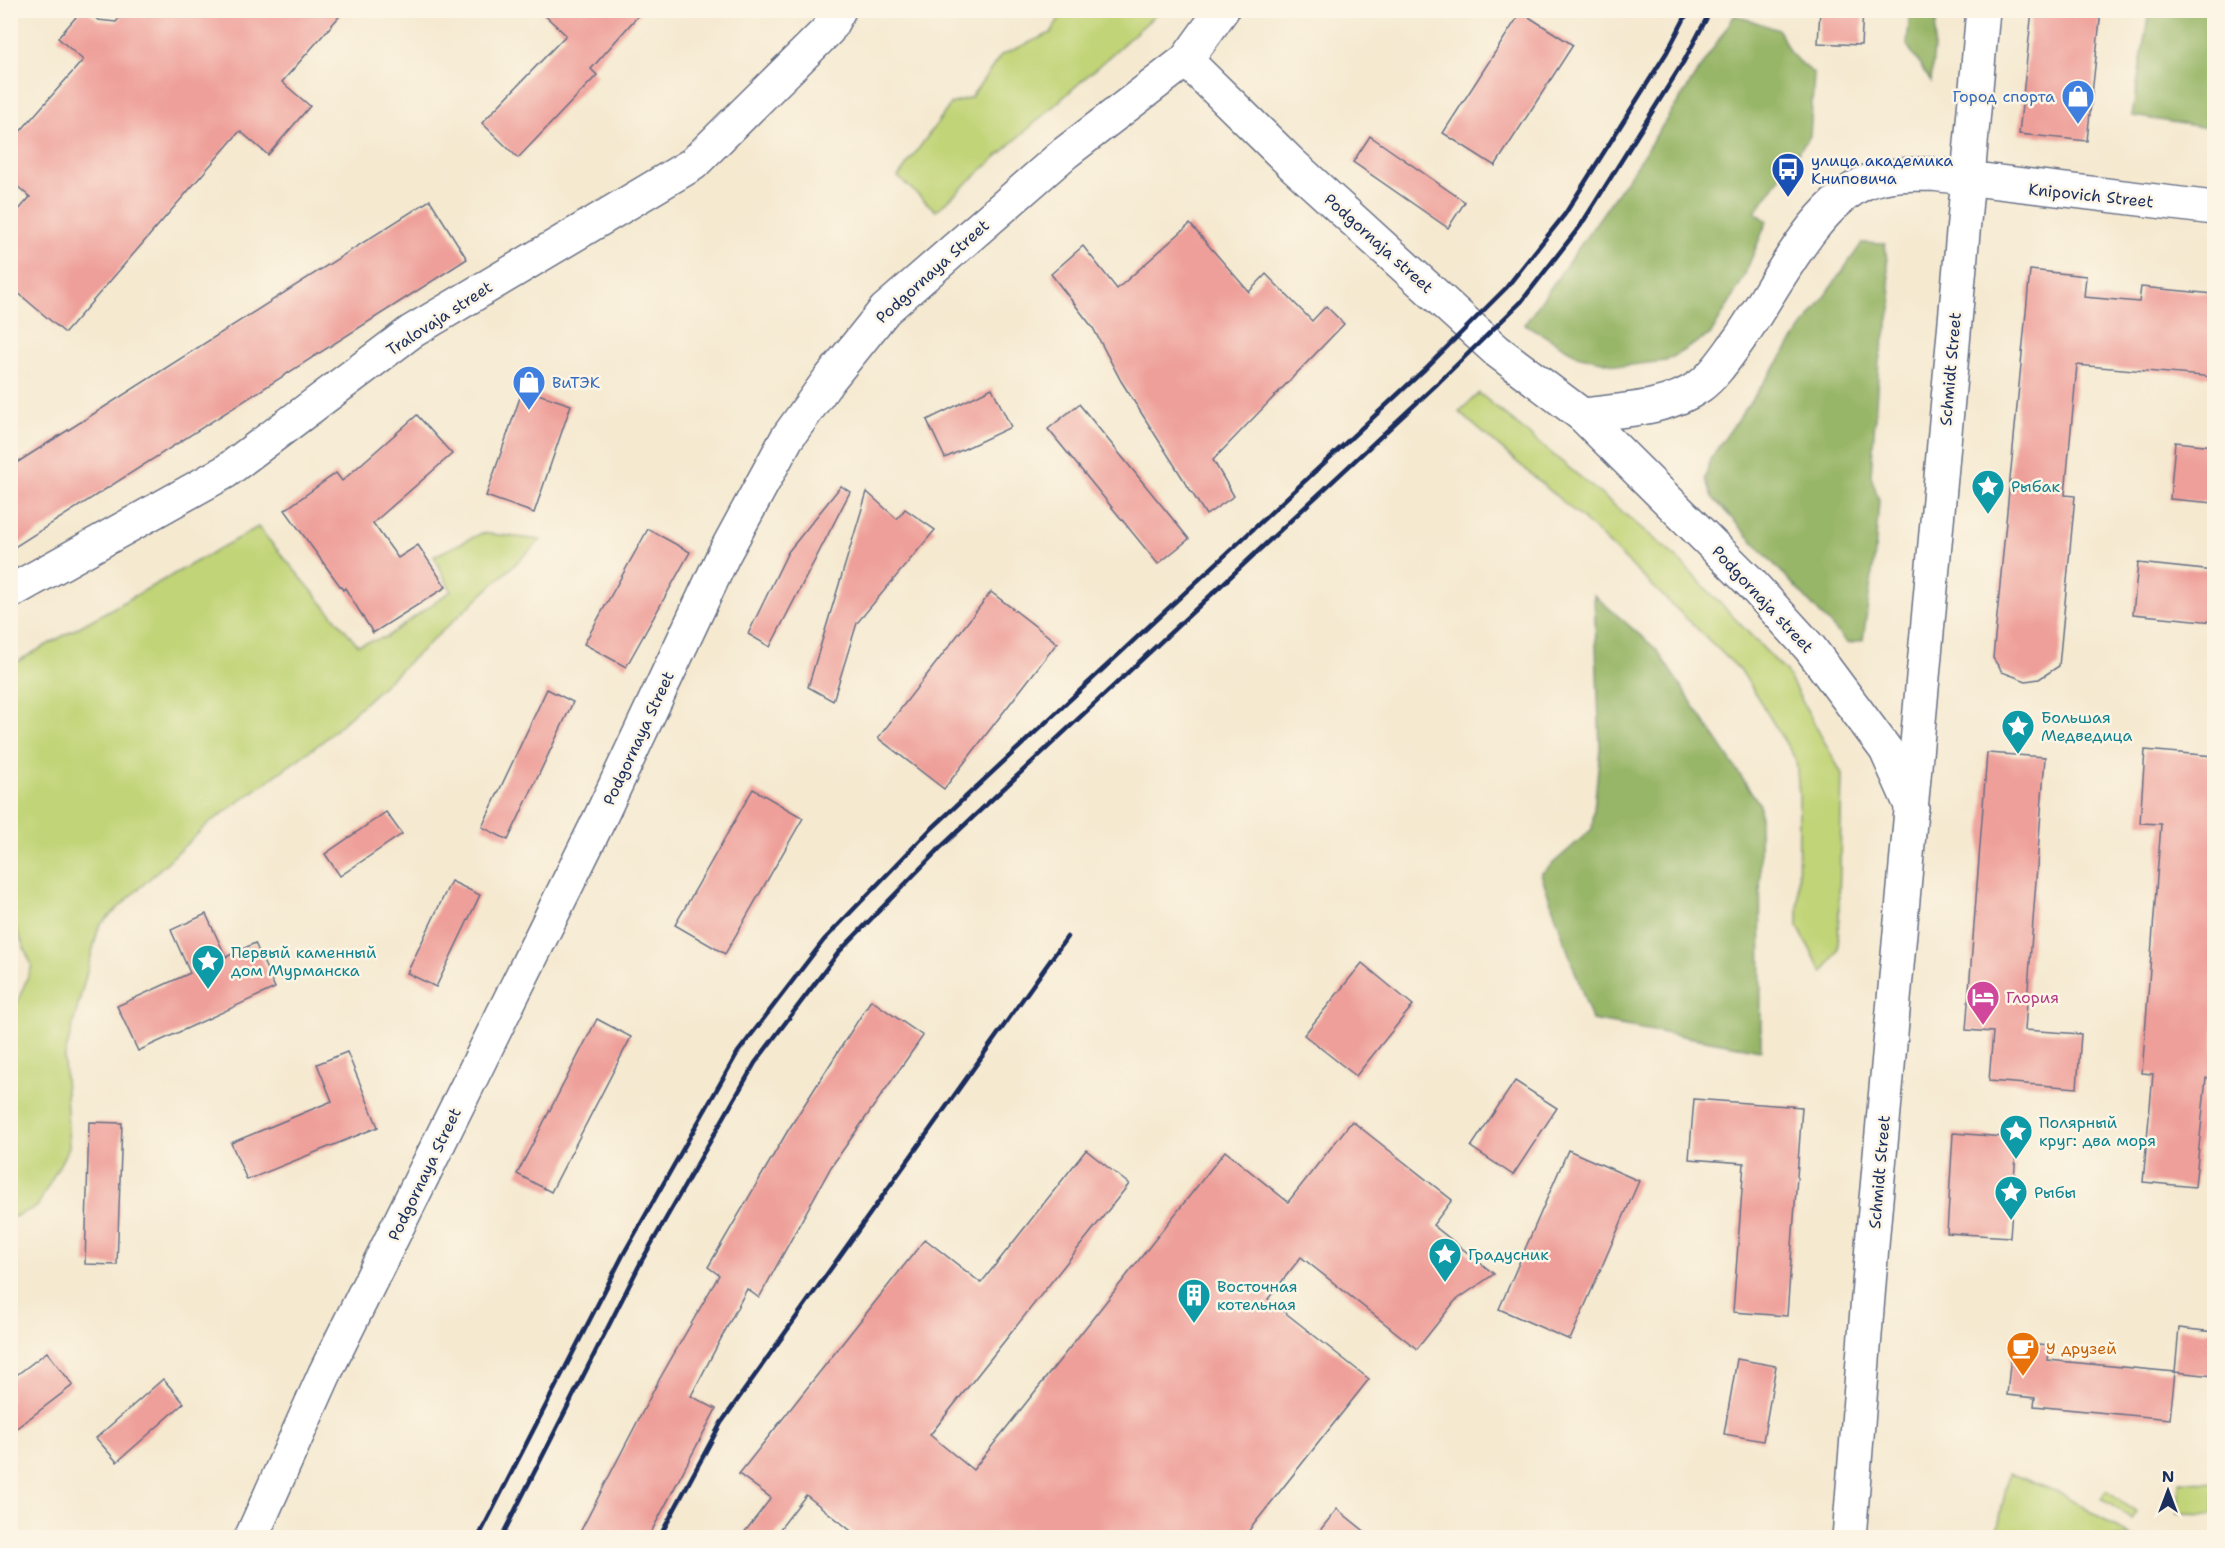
<svg xmlns="http://www.w3.org/2000/svg" width="2225" height="1548" font-family="'Shantell Sans',sans-serif">
  <style>
    .green { fill: #c1d477; stroke: #6e826a; stroke-width: 1.5 }
    .forest { fill: #98b668; stroke: #5a7263; stroke-width: 1.5 }
    .building { fill: #ee9f99 }
    .lines { fill: none; stroke-linecap: round; stroke-linejoin: round }
    .street-casing { stroke: #677086; stroke-width: 36 }
    .secondary-casing { stroke: #677086; stroke-width: 36 }
    .primary-casing { stroke: #677086; stroke-width: 36 }
    .street { stroke: #fff; stroke-width: 33 }
    .secondary { stroke: #fff; stroke-width: 33 }
    .primary { stroke: #fff; stroke-width: 33 }
    .rail { stroke: #1b2f5e; stroke-width: 4.5 }
    .labels { text-anchor: middle; stroke-width: 5; stroke-linejoin: round; paint-order: stroke }
    .shop-label { font-size: 16px; fill: #366cbe; stroke: #fcf5e5; text-anchor: end }
    .transit-label { font-size: 16px; fill: #164399; stroke: #fcf5e5; text-anchor: start }
    .street-label { font-size: 16px; fill: #1b2f5e; stroke: #fcf5e5 }
    .culture-label { font-size: 16px; fill: #0d838f; stroke: #fcf5e5; text-anchor: start }
    .hotel-label { font-size: 16px; fill: #b23c85; stroke: #fcf5e5; text-anchor: start }
    .food-label { font-size: 16px; fill: #c56008; stroke: #fcf5e5; text-anchor: start }
  </style>
  <rect width="100%" height="100%" fill="#fcf5e5"/>
  <filter id="ink" filterUnits="userSpaceOnUse"><feTurbulence type="fractalNoise" baseFrequency=".0167" numOctaves="2"/><feDisplacementMap in="SourceGraphic" scale="12" xChannelSelector="R" yChannelSelector="G"/><feConvolveMatrix kernelMatrix="1 2 1 2 8 2 1 2 1" color-interpolation-filters="sRGB"/></filter>
  <filter id="wash" filterUnits="userSpaceOnUse"><feTurbulence type="fractalNoise" baseFrequency=".008" numOctaves="4" result="noise"/><feDisplacementMap in="SourceGraphic" scale="24" xChannelSelector="R" yChannelSelector="G"/><feGaussianBlur stdDeviation="1.35" result="paint"/><feColorMatrix in="noise" values="0 0 0 0 0 0 0 0 0 0 0 0 0 0 0 0 0 1.4 0 .05"/><feComposite in="paint" operator="in"/></filter>
  <g filter="url(#wash)">
    <rect width="100%" height="100%" fill="#f5e9d0"/>
    <g class="green">
      <polygon points="1063,11 1160,11 936,211 898,177 951,104 971,97 1001,55 1051,33"/>
      <polygon points="1479,393 1675,556 1786,672 1842,774 1838,950 1823,973 1798,927 1799,795 1796,760 1742,672 1584,520 1459,412"/>
      <polygon points="258,527 358,645 386,637 451,591 434,556 482,533 541,540 322,742 208,824 99,926 64,1059 69,1147 37,1207 11,1218 11,1018 32,966 11,917 11,665"/>
      <polygon points="2009,1473 2063,1494 2131,1537 1996,1537"/>
      <polygon points="2179,1482 2214,1483 2214,1514 2178,1513"/>
      <polygon points="2106,1491 2137,1512 2132,1519 2101,1498"/>
    </g>
    <g class="forest">
      <polygon points="1910,11 1937,11 1931,82 1907,45"/>
      <polygon points="2149,11 2214,11 2214,74 2208,128 2132,116"/>
      <polygon points="1735,15 1779,30 1790,53 1814,74 1810,136 1755,212 1767,221 1742,281 1711,334 1666,361 1622,366 1577,355 1525,324 1634,169"/>
      <polygon points="1862,243 1885,244 1892,305 1879,361 1871,476 1879,500 1875,553 1863,640 1848,644 1712,497 1705,479 1710,459"/>
      <polygon points="1594,595 1656,649 1760,805 1761,1050 1592,1020 1541,874 1592,829 1600,748"/>
    </g>
    <g id="blocks">
      <g class="building">
        <polygon points="82,10 86,10 98,20 116,22 126,10 345,10 282,82 310,106 268,155 240,131 65,333 10,286 10,220 30,197 10,180 10,143 83,60 58,38"/>
        <polygon points="539,10 643,10 591,69 597,75 518,158 482,123 566,35"/>
        <polygon points="1820,10 1863,10 1861,45 1818,43"/>
        <polygon points="2032,10 2101,10 2087,141 2019,134"/>
        <polygon points="1521,12 1573,45 1495,166 1443,133"/>
        <polygon points="1370,136 1465,202 1448,228 1353,162"/>
        <polygon points="430,200 467,259 10,550 10,467"/>
        <polygon points="1190,224 1249,292 1266,274 1312,321 1326,306 1344,324 1213,460 1234,496 1206,515 1121,381 1093,328 1051,274 1083,246 1117,289"/>
        <polygon points="2030,270 2086,276 2084,297 2139,302 2141,287 2214,294 2214,377 2077,365 2065,495 2075,496 2059,666 2039,679 2026,681 2002,672 1993,658"/>
        <polygon points="992,388 1011,427 945,458 927,420"/>
        <polygon points="523,389 571,405 534,513 486,496"/>
        <polygon points="1079,404 1189,539 1158,564 1048,429"/>
        <polygon points="417,415 452,454 373,523 398,558 418,545 446,587 373,633 345,588 343,590 285,510 336,473 342,481"/>
        <polygon points="2175,442 2214,446 2214,503 2170,499"/>
        <polygon points="841,486 850,492 770,647 748,634 788,552"/>
        <polygon points="867,492 897,519 905,509 935,530 857,623 833,701 808,687"/>
        <polygon points="648,529 690,552 626,667 584,644"/>
        <polygon points="2138,563 2214,571 2214,622 2133,614"/>
        <polygon points="991,592 1057,643 944,789 878,738"/>
        <polygon points="547,689 573,702 508,840 482,827"/>
        <polygon points="2145,750 2214,756 2214,1079 2206,1078 2195,1187 2143,1182 2153,1074 2142,1073 2161,824 2140,823"/>
        <polygon points="1987,753 2045,757 2025,1030 2081,1034 2077,1088 1989,1081 1993,1032 1966,1030"/>
        <polygon points="753,789 803,818 725,954 675,925"/>
        <polygon points="386,812 402,834 340,876 325,854"/>
        <polygon points="451,881 480,895 436,987 407,973"/>
        <polygon points="206,914 226,957 255,943 275,988 138,1051 117,1006 190,973 171,930"/>
        <polygon points="1362,963 1413,1005 1356,1076 1304,1035"/>
        <polygon points="871,1000 923,1036 831,1167 759,1298 747,1289 691,1396 716,1409 648,1538 577,1538 659,1380 719,1275 708,1267 787,1132"/>
        <polygon points="597,1019 631,1037 551,1192 517,1174"/>
        <polygon points="347,1052 378,1127 247,1180 231,1143 332,1101 317,1064"/>
        <polygon points="1515,1081 1557,1108 1513,1175 1471,1147"/>
        <polygon points="1694,1099 1802,1107 1787,1316 1733,1312 1744,1163 1689,1159"/>
        <polygon points="1352,1121 1452,1200 1433,1225 1494,1274 1455,1301 1417,1349 1301,1257 1268,1299 1369,1379 1243,1538 860,1538 806,1495 773,1538 740,1538 771,1498 739,1474 925,1239 981,1283 1086,1150 1129,1184 930,1435 973,1470 1225,1151 1288,1202"/>
        <polygon points="89,1122 122,1123 117,1265 85,1264"/>
        <polygon points="1953,1133 2017,1138 2010,1237 1947,1233"/>
        <polygon points="1568,1150 1639,1181 1570,1340 1499,1309"/>
        <polygon points="2179,1328 2214,1332 2214,1376 2175,1372"/>
        <polygon points="2012,1343 2050,1346 2048,1360 2175,1372 2170,1419 2034,1406 2035,1398 2007,1395"/>
        <polygon points="47,1352 73,1385 10,1433 10,1380"/>
        <polygon points="1737,1359 1776,1366 1763,1441 1724,1434"/>
        <polygon points="163,1379 184,1403 117,1462 96,1438"/>
        <polygon points="1337,1509 1373,1538 1314,1538"/>
      </g>
    </g>
  </g>
  <g filter="url(#ink)">
    <use href="#blocks" fill-opacity="0" stroke="#677086" stroke-width="1.5"/>
    <g class="lines">
      <defs>
        <polyline id="street" points="10,592 225,472 411,332 693,164 828,30 839,10"/>
        <g id="secondary">
          <polyline points="1186,60 1292,164 1497,351 1582,415 1749,581 1810,648 1886,750 1912,808"/>
          <path d="M1582,415C1621,410 1666,410 1700,386C1715,375 1727,356 1738,341C1773,293 1813,203 1869,181C1889,174 1911,174 1932,174L2214,208"/>
          <polyline points="251,1538 325,1373 600,818 723,556 787,438 828,381 885,310 1065,153 1186,60 1222,10"/>
        </g>
        <polyline id="primary" points="1849,1538 1873,1233 1983,10"/>
      </defs>
      <use href="#street" class="street-casing"/>
      <use href="#secondary" class="secondary-casing"/>
      <use href="#primary" class="primary-casing"/>
      <use href="#street" class="street"/>
      <use href="#secondary" class="secondary"/>
      <use href="#primary" class="primary"/>
      <g class="rail">
        <polyline points="478,1538 624,1253 738,1052 824,940 927,833 1425,369 1506,288 1565,214 1667,52 1689,10"/>
        <polyline points="501,1538 641,1262 755,1063 838,953 941,847 1438,383 1521,302 1581,225 1684,61 1711,10"/>
        <polyline points="659,1538 721,1423 1067,937"/>
      </g>
    </g>
  </g>
  <defs>
    <symbol id="shop-pin" viewBox="-11 -11 22 30"><path d="M0 17L-7.5 6A9.5 9.5 0 1 1 7.5 6Z" fill="#3f7fe0" stroke="#fcf5e5"/><path d="M-5-2.5h2.3a2.7 3.5 0 0 1 5.4 0H5L5.5 6h-11ZM-1.5-2.5h3a1.5 2.3 0 0 0-3 0Z" fill="#fff"/></symbol>
    <symbol id="bus-pin" viewBox="-11 -11 22 30"><path d="M0 17L-7.5 6A9.5 9.5 0 1 1 7.5 6Z" fill="#1a4fb4" stroke="#fcf5e5"/><path d="M-5-6H5V4H4V6H2V4H-2V6H-4V4H-5ZM-3.5-4V0h7V-4ZM-3.5 1.2v1.5H-2V1.2ZM2 1.2v1.5H3.5V1.2Z" fill="#fff"/></symbol>
    <symbol id="sight-pin" viewBox="-11 -11 22 30"><path d="M0 17L-7.5 6A9.5 9.5 0 1 1 7.5 6Z" fill="#0f9aa8" stroke="#fcf5e5"/><path d="M0-6L1.8-2.2L6-1.7L2.9 1.2L3.7 5.4L0 3.3L-3.7 5.4L-2.9 1.2L-6-1.7L-1.8-2.2Z" fill="#fff"/></symbol>
    <symbol id="hotel-pin" viewBox="-11 -11 22 30"><path d="M0 17L-7.5 6A9.5 9.5 0 1 1 7.5 6Z" fill="#d1479c" stroke="#fcf5e5"/><path d="M-6-4.5h1.5V1H6V5H4.5V3h-9V5H-6ZM-4 0a1.8 1.8 0 1 1 3.6 0ZM.5 0V-2.5h3Q6-2.5 6 0Z" fill="#fff"/></symbol>
    <symbol id="building-pin" viewBox="-11 -11 22 30"><path d="M0 17L-7.5 6A9.5 9.5 0 1 1 7.5 6Z" fill="#0f9aa8" stroke="#fcf5e5"/><path d="M-4-6H4V6H1V3H-1V6H-4ZM-2.5-4.3h1.7v1.8h-1.7ZM.8-4.3h1.7v1.8H.8ZM-2.5-1h1.7V.8h-1.7ZM.8-1h1.7V.8H.8Z" fill="#fff"/></symbol>
    <symbol id="cafe-pin" viewBox="-11 -11 22 30"><path d="M0 17L-7.5 6A9.5 9.5 0 1 1 7.5 6Z" fill="#e8710a" stroke="#fcf5e5"/><path d="M-5.5-4.5H6V0H3Q3 3.5 0 3.5H-2.5Q-5.5 3.5-5.5 0ZM3-3.2v2h1.7v-2ZM-6 4.5H4V6H-6Z" fill="#fff"/></symbol>
  </defs>
  <g fill-rule="evenodd">
    <use href="#shop-pin" x="2059" y="77" width="38" height="52"/>
    <use href="#bus-pin" x="1769" y="150" width="38" height="52"/>
    <use href="#shop-pin" x="510" y="363" width="38" height="52"/>
    <use href="#sight-pin" x="1969" y="467" width="38" height="52"/>
    <use href="#sight-pin" x="1999" y="707" width="38" height="52"/>
    <use href="#sight-pin" x="189" y="942" width="38" height="52"/>
    <use href="#hotel-pin" x="1964" y="978" width="38" height="52"/>
    <use href="#sight-pin" x="1997" y="1112" width="38" height="52"/>
    <use href="#sight-pin" x="1992" y="1173" width="38" height="52"/>
    <use href="#sight-pin" x="1426" y="1235" width="38" height="52"/>
    <use href="#building-pin" x="1175" y="1276" width="38" height="52"/>
    <use href="#cafe-pin" x="2004" y="1329" width="38" height="52"/>
  </g>
  <g class="labels">
    <g class="shop-label">
      <text x="2055" y="102">Город спорта</text>
      <text x="552" y="388" text-anchor="start">ВиТЭК</text>
    </g>
    <g class="transit-label">
      <text x="1811" y="166">улица академика<tspan x="1811" dy="18">Книповича</tspan></text>
    </g>
    <g class="street-label">
      <text transform="translate(2091 195) rotate(6)" y="6">Knipovich Street</text>
      <text transform="translate(1379 243) rotate(42)" y="6">Podgornaja street</text>
      <text transform="translate(932 271) rotate(-42)" y="6">Podgornaya Street</text>
      <text transform="translate(439 318) rotate(-33)" y="6">Tralovaja street</text>
      <text transform="translate(1950 369) rotate(-85)" y="6">Schmidt Street</text>
      <text transform="translate(1763 599) rotate(47)" y="6">Podgornaja street</text>
      <text transform="translate(638 738) rotate(-65)" y="6">Podgornaya Street</text>
      <text transform="translate(1879 1172) rotate(-85)" y="6">Schmidt Street</text>
      <text transform="translate(424 1174) rotate(-64)" y="6">Podgornaya Street</text>
    </g>
    <g class="culture-label">
      <text x="2011" y="492">Рыбак</text>
      <text x="2041" y="723">Большая<tspan x="2041" dy="18">Медведица</tspan></text>
      <text x="231" y="958">Первый каменный<tspan x="231" dy="18">дом Мурманска</tspan></text>
      <text x="2039" y="1128">Полярный<tspan x="2039" dy="18">круг: два моря</tspan></text>
      <text x="2034" y="1198">Рыбы</text>
      <text x="1468" y="1260">Градусник</text>
      <text x="1217" y="1292">Восточная<tspan x="1217" dy="18">котельная</tspan></text>
    </g>
    <g class="hotel-label">
      <text x="2006" y="1003">Глория</text>
    </g>
    <g class="food-label">
      <text x="2046" y="1354">У друзей</text>
    </g>
  </g>
  <rect width="2225" height="1548" fill="none" stroke="#fcf5e5" stroke-width="36"/>
  <g transform="translate(2168 1491)" stroke="#fcf5e5" stroke-width="4.5" paint-order="stroke">
  <path d="M0-4.5L10 22L0 15L-10 22Z" fill="#1b2f5e"/>
  <text y="-9" font-size="16" font-weight="bold" text-anchor="middle" fill="#1b2f5e">N</text>
  </g>
</svg>
